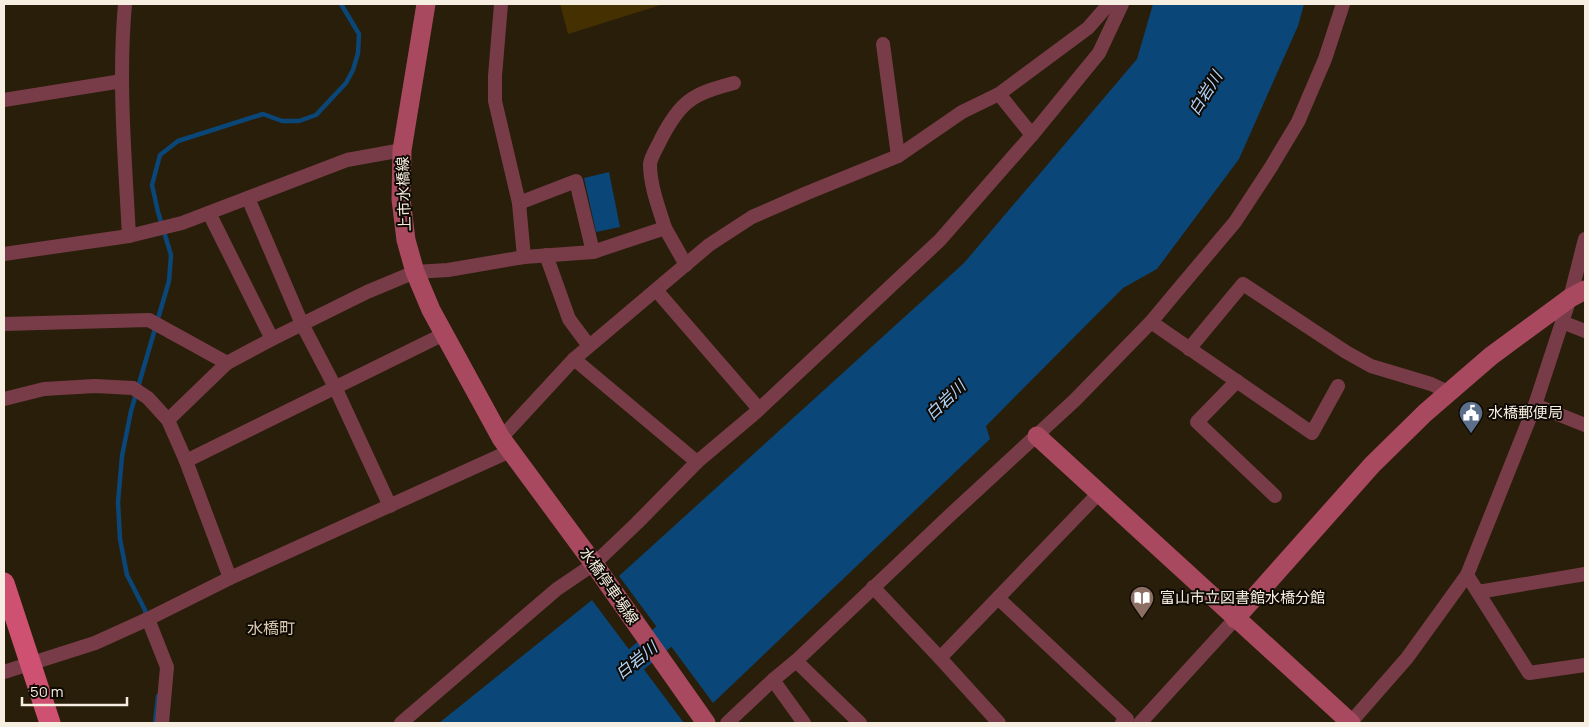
<svg xmlns="http://www.w3.org/2000/svg" width="1589" height="727" font-family="Manrope,'Noto Sans JP',sans-serif">
  <style>
    .green { fill: #453001 }
    .water { fill: #0a4678 }
    .lines { fill: none; stroke-linecap: round; stroke-linejoin: round }
    .stream { stroke: #0a4678; stroke-width: 4.5 }
    .river { stroke: #0a4678; stroke-width: 25 }
    .street { stroke: #783c49; stroke-width: 14 }
    .secondary { stroke: #a94960; stroke-width: 19 }
    .primary { stroke: #cf5171; stroke-width: 21 }
    .labels { text-anchor: middle; stroke-width: 4; stroke-linejoin: round; paint-order: stroke }
    .street-label { font-size: 15px; fill: #f6eee1; stroke: #0e0903 }
    .poi-label { font-size: 15px; fill: #f6eee1; stroke: #0e0903; text-anchor: start }
    .water-label { font-size: 16px; font-style: italic; fill: #b0d3f8; stroke: #0e0903 }
    .neighbourhood-label { font-size: 16px; fill: #d8c9b0; stroke: #0e0903 }
  </style>
  <rect width="100%" height="100%" fill="#291e09"/>
  <polygon class="green" points="560,4 664,4 568,34"/>
  <g class="water">
    <polygon points="1153,4 1304,4 1298,26 1239,159 1157,269 1123,288 986,426 990,439 713,703 619,576 964,263 1137,59"/>
    <polygon points="609,172 620,227 596,232 584,178"/>
    <polygon points="592,600 684,723 439,723"/>
  </g>
  <g class="lines">
    <g class="stream">
      <polyline points="146,618 145,610 127,575 120,539 118,502 122,456 131,411 169,281 171,255 158,212 152,185 160,155 178,141 263,114 282,121 299,121 316,115 346,83 353,70 358,53 359,34 341,4"/>
      <polyline points="155,723 158,696"/>
    </g>
    <polyline class="river" points="559,723 678,625 691,616"/>
    <g class="street">
      <path d="M125,4C118,81 125,159 129,236"/>
      <polyline points="501,4 495,76 495,101 519,203 576,181 593,252"/>
      <polyline points="883,44 898,156"/>
      <polyline points="4,100 122,81"/>
      <polyline points="1032,135 1099,53 1122,4"/>
      <polyline points="248,198 302,324 335,387 390,506"/>
      <polyline points="519,203 524,257"/>
      <polyline points="209,213 272,339"/>
      <path d="M665,228C659,208 650,186 650,164C651,156 658,146 661,139C681,100 693,94 734,83"/>
      <polyline points="4,254 129,236 182,223 347,160 402,150"/>
      <polyline points="546,255 569,319 589,346"/>
      <polyline points="656,290 759,409"/>
      <polyline points="1151,322 1312,433 1338,386"/>
      <polyline points="1562,322 1585,331"/>
      <polyline points="4,324 149,320 227,363"/>
      <polyline points="1189,349 1243,284 1346,352 1371,366 1431,384 1448,392"/>
      <polyline points="574,359 697,462"/>
      <polyline points="1237,381 1197,422 1275,496"/>
      <polyline points="4,399 44,389 95,386 133,388 148,398 168,420 186,461 230,578"/>
      <polyline points="1535,405 1585,425"/>
      <polyline points="168,420 227,363 272,339 367,292 415,272 448,270 524,257 593,252 665,228 686,265"/>
      <polyline points="501,438 574,359 709,245 752,217 807,193 898,156 962,112 999,94 1088,28 1109,4"/>
      <polyline points="186,461 444,334"/>
      <polyline points="1467,575 1529,673 1585,665"/>
      <polyline points="873,587 940,658 999,723"/>
      <polyline points="1478,592 1585,574"/>
      <polyline points="998,598 1127,719 1122,723"/>
      <polyline points="148,619 167,667 162,723"/>
      <polyline points="940,658 1099,493"/>
      <polyline points="796,661 860,723"/>
      <polyline points="4,672 95,643 148,619 230,578 510,451"/>
      <polyline points="773,680 804,723"/>
      <polyline points="401,723 557,589 594,564 637,523 697,462 754,414 940,240 1032,135 999,94"/>
      <polyline points="727,723 773,680 796,661 948,517 1075,400 1151,322 1176,292 1235,222 1271,167 1298,122 1325,59 1343,4"/>
      <polyline points="1140,723 1235,619"/>
      <polyline points="1350,723 1407,658 1467,575 1535,405 1570,298 1585,239"/>
    </g>
    <g class="secondary">
      <polyline points="426,4 402,150 401,199 406,240 415,272 431,310 501,438 594,564 706,723"/>
      <polyline points="1037,436 1351,723"/>
      <polyline points="1235,619 1372,465 1425,413 1491,356 1570,298 1585,290"/>
    </g>
    <polyline class="primary" points="4,583 50,723"/>
  </g>
  <defs>
    <symbol id="civic-pin" viewBox="-11 -11 22 30"><path d="M0 17L-7.5 6A9.5 9.5 0 1 1 7.5 6Z" fill="#5c6f8a" stroke="#0e0903"/><path d="M-.6-6.5H3V-4.5H.6V-3L4-1V1h2V6H-6V1h2V-1L-.6-3ZM-1.2 2.5V6h2.4V2.5Z" fill="#fff"/></symbol>
    <symbol id="library-pin" viewBox="-11 -11 22 30"><path d="M0 17L-7.5 6A9.5 9.5 0 1 1 7.5 6Z" fill="#8d6e63" stroke="#0e0903"/><path d="M-6-4Q-3-5.5-.7-3.5V5Q-3 3-6 4ZM6-4Q3-5.5 .7-3.5V5Q3 3 6 4Z" fill="#fff"/></symbol>
  </defs>
  <g fill-rule="evenodd">
    <use href="#civic-pin" x="1457" y="399" width="28" height="38"/>
    <use href="#library-pin" x="1128" y="584" width="28" height="38"/>
  </g>
  <g class="labels">
    <g class="street-label">
      <text transform="translate(404 194) rotate(-92)" y="5">上市水橋線</text>
      <text transform="translate(609 586) rotate(55)" y="5">水橋停車場線</text>
    </g>
    <g class="poi-label">
      <text x="1488" y="418">水橋郵便局</text>
      <text x="1160" y="603">富山市立図書館水橋分館</text>
    </g>
    <g class="water-label">
      <text transform="translate(1205 93) rotate(-58)" y="6">白岩川</text>
      <text transform="translate(945 400) rotate(-44)" y="6">白岩川</text>
      <text transform="translate(636 660) rotate(-39)" y="6">白岩川</text>
    </g>
    <g class="neighbourhood-label">
      <text x="271" y="634">水橋町</text>
    </g>
  </g>
  <rect width="1589" height="727" fill="none" stroke="#f6eee1" stroke-width="10"/>
  <path d="M22 697v8h105v-8" fill="none" stroke="#f6eee1" stroke-width="2.5"/>
  <text x="30" y="697" font-size="15" fill="#f6eee1" stroke="#0e0903" stroke-width="4" paint-order="stroke">50 m</text>
</svg>
